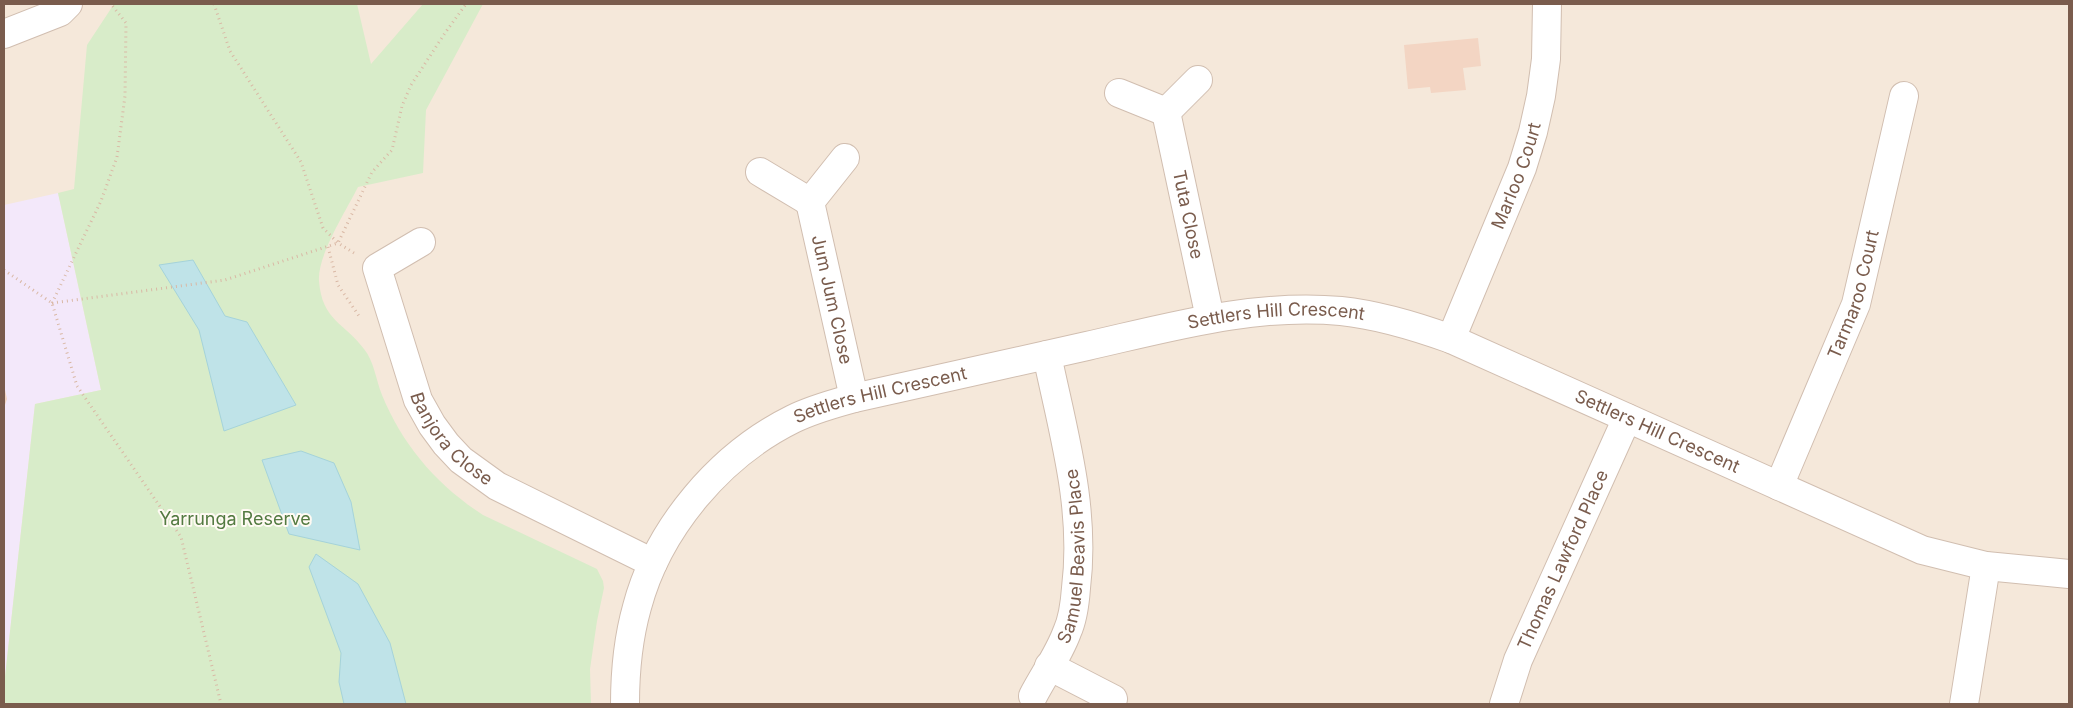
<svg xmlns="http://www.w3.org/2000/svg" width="2073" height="708" font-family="Inter,sans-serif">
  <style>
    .residential { fill: #f5e8da }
    .education { fill: #f3e8fa }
    .green { fill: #d8ecc9 }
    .water { fill: #bfe3e8; stroke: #a5d3da }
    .building { fill: #f3d5c3 }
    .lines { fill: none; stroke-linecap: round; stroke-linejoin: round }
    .street-casing { stroke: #d1beb0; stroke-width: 30 }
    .path { stroke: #d9b8a5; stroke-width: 3; stroke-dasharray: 1 4; stroke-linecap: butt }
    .street { stroke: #fff; stroke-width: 28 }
    .labels { text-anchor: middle; stroke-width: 4; stroke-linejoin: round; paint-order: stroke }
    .street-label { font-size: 18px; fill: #7a5c4d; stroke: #fffaf3 }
    .park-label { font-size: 18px; fill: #537a41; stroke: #fffaf3 }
  </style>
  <rect width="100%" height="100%" fill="#fdf6ec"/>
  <rect class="residential" x="4" y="4" width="2065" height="700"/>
  <polygon class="education" points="58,193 101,390 35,404 4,686 4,205"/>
  <path class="green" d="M114,4H357L371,64L423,4H483L426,110L423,173L358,187C346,211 317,256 319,281C322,321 345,323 364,349C374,361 376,380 382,395C403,446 437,485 483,515L597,569L603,581L604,588L597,621L590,669L591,704H4V686L35,404L101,390L58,193L74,189L87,45Z"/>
  <g class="water">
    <polygon points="193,260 225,316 247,322 296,405 224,431 199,330 159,265"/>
    <polygon points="301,451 334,463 351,502 360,550 289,534 262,460"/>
    <polygon points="316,554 358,584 390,643 406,704 344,704 339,682 341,653 309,567"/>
  </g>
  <g class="building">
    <polygon points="1478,38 1481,66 1463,68 1466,90 1431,93 1430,87 1408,89 1404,45"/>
    <polygon points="4,385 7,399 4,408"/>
  </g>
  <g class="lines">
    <defs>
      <g id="street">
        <polyline points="4,34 60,12 68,4"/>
        <polyline points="1119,93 1166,112 1198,80"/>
        <path id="s1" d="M1166,112L1210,318"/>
        <polyline points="760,172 810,202 845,158"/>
        <path id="s2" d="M810,202L854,398"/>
        <path id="s3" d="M421,242L377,268L418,400L432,425L446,444L461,460L497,486L653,563"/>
        <path id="s4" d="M1451,339L1522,168L1533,132L1541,96L1546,59L1547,4"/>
        <path id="s5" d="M1779,486L1856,304L1904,96"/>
        <polyline points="1049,666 1113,699"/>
        <path id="s6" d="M1033,696C1044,675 1059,654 1067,632C1073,619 1075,602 1076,588C1086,508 1063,432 1047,355"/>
        <path id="s7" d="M625,704C625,671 628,639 637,607C658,528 720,455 793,419C813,409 833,404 854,398C932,381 1009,363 1087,346C1171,327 1254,303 1341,311C1379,315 1415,326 1451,339L1922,550L1986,566L2069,574"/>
        <path id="s8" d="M1504,704L1518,660L1627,418"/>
        <polyline points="1964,704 1986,566"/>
      </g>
    </defs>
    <use href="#street" class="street-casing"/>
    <g class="path">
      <polyline points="214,4 230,51 301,162 323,228 338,243 354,253"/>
      <polyline points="328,247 338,285 359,316"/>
      <polyline points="4,270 52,303 77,386 181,537 221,704"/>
      <polyline points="52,303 225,280 338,243 372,172 392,150 402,106 411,85 445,33 466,4"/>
      <polyline points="52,303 101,201 117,157 125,96 126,23 111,4"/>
    </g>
    <use href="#street" class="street"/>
  </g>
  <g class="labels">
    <g class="street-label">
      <text dy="6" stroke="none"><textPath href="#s4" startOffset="176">Marloo Court</textPath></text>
      <text dy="6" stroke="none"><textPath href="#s1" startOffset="105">Tuta Close</textPath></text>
      <text dy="6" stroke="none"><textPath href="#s5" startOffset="206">Tarmaroo Court</textPath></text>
      <text dy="6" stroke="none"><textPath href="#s2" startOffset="100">Jum Jum Close</textPath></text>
      <text dy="6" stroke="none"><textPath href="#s7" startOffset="845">Settlers Hill Crescent</textPath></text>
      <text dy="6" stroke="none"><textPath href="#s7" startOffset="440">Settlers Hill Crescent</textPath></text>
      <text dy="6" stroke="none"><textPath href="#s7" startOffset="1250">Settlers Hill Crescent</textPath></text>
      <text dy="6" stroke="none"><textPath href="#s3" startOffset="241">Banjora Close</textPath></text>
      <text dy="6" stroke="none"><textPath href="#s6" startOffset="149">Samuel Beavis Place</textPath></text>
      <text dy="6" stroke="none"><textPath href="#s8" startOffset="156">Thomas Lawford Place</textPath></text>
    </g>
    <g class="park-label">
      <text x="235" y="525">Yarrunga Reserve</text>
    </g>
  </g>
  <rect width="2073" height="708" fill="none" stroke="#7a5c4d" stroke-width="10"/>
</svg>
